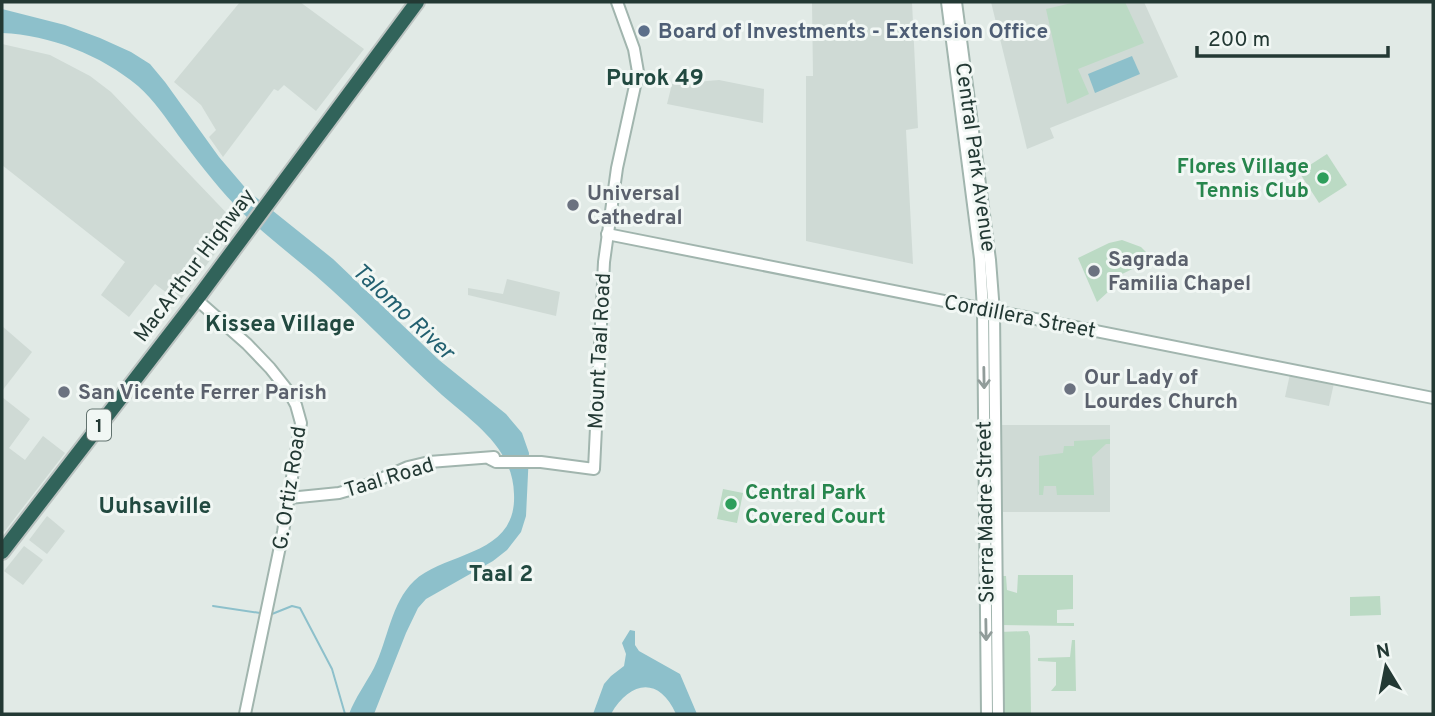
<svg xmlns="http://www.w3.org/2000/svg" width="1435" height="716" font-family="Overpass,sans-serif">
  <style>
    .built { fill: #cfdad5 }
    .green { fill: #bbdac4 }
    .water { fill: #8dc0cb }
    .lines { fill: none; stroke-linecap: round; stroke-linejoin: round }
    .stream { stroke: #8dc0cb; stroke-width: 2 }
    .secondary-casing { stroke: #a1b5ae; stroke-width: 14 }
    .highway-casing { stroke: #bdc4c2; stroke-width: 18 }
    .secondary { stroke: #fff; stroke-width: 10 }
    .highway { stroke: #31635a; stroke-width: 14 }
    .oneway { stroke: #919c9a }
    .service-dot { fill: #5c6f8a; stroke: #f1f7f4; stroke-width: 2.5 }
    .leisure-dot { fill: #2e9e5b; stroke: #f1f7f4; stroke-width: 2.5 }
    .worship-dot { fill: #6b7280; stroke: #f1f7f4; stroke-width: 2.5 }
    .labels { text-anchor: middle; stroke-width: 6; stroke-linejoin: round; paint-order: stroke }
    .shield { fill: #f1f7f4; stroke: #61726e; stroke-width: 2 }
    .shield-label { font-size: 19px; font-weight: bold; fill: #233934 }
    .service-label { font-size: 21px; font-weight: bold; fill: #4e5e75; stroke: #f1f7f4; text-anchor: start }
    .street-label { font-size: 21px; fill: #233934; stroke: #f1f7f4 }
    .leisure-label { font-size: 21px; font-weight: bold; fill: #27864d; stroke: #f1f7f4; text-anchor: end }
    .worship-label { font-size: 21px; font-weight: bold; fill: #5b616d; stroke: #f1f7f4; text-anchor: start }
    .neighbourhood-label { font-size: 23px; font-weight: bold; fill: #214940; stroke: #f1f7f4 }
    .water-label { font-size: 23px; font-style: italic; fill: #226070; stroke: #f1f7f4 }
  </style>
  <rect width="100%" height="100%" fill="#e1eae6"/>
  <g class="built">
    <polygon points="240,2 300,2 364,49 316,111 284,85 278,91 274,89 223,157 209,137 216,130 201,105 174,82"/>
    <polygon points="812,2 912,2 918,128 906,130 913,264 806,241 806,76 813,76"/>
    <polygon points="991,2 1144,2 1178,77 1050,128 1054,138 1027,149"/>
    <polygon points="2,44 50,55 90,76 111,92 237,224 179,302 155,284 129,317 101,295 125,262 2,165"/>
    <polygon points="719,80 764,89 763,123 667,104 672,84"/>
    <polygon points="507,279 560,292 556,316 468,295 468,288 503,294"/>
    <polygon points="2,326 32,352 2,391"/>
    <polygon points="1290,374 1334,383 1329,406 1285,397"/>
    <polygon points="2,397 30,419 9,448 25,460 43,436 65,453 4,532 2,529"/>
    <polygon points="999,425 1110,425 1110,512 1000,512"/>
    <polygon points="47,516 65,531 47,554 29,540"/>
    <polygon points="24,546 43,560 23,585 4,571"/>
  </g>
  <g class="green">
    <polygon points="1076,2 1125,2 1144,43 1078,69 1089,94 1067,104 1046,9"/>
    <polygon points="1327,154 1347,185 1319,203 1299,172"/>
    <polygon points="1122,240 1141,247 1153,259 1118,276 1120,281 1097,302 1078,258 1109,243"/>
    <polygon points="1110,439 1110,444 1106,444 1092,457 1094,495 1057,495 1056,486 1044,486 1043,495 1039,495 1039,456 1063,453 1064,446 1074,446 1074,441"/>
    <polygon points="723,489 743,493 737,523 717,519"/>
    <polygon points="1018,575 1073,575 1073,609 1057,610 1057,623 1074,623 1074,626 1000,625 1000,576 1006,576 1007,590 1017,593"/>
    <polygon points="1380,596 1381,615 1350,616 1350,597"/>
    <polygon points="1028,631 1030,636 1031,714 1001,714 1000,632"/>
    <polygon points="1072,640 1075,640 1076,691 1051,691 1056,685 1056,662 1038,661 1038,658 1070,657"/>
  </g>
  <g class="water">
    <path d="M2,9L65,25L100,38L131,52L150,64L165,82L219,157L248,191L333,259L439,360L506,414L522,433L529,453L526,516L521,532L507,550L493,561L426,599L418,608L406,633L374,714H349C355,698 366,683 374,668C388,640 391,603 414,581C445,551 517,557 514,494C513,448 474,423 442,395C399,356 359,313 315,275C288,252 259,231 235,205C214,183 196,159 178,135C166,118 154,100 138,86C101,55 50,35 2,33Z"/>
    <polygon points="1132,56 1140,74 1095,93 1088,74"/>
    <path d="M630,630L635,631V645L639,651L680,674L697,714H676C659,676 630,681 611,714H593L604,684L611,676L624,666L626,654L622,643Z"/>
  </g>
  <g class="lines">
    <g class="stream">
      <polyline points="213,606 260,613"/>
      <polyline points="272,614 292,606 300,608 332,669 345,714"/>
    </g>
    <defs>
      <g id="secondary">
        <polyline points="947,2 980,259 983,310 987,714"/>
        <polyline points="956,2 990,260 994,312 998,714"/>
        <polyline points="607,234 1433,398"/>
        <polyline points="196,299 247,344 270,368 289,392 296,405 301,423 283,532 245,714"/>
        <polyline points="490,459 496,462 541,462 594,469 604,262 617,168 638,72 634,49 617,2"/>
        <polyline points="289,498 339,493 367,485 408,467 429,462 494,457"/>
      </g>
      <polyline id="highway" points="2,552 200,295 417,2"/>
    </defs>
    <use href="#secondary" class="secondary-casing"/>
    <use href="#highway" class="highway-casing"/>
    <use href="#secondary" class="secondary"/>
    <use href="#highway" class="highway"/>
  </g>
  <defs><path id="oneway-shaft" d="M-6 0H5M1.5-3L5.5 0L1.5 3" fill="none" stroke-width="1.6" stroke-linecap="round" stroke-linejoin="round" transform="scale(1.75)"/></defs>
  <g class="oneway">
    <use href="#oneway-shaft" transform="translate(984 378) rotate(89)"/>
    <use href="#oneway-shaft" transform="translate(986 630) rotate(89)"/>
  </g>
  <circle class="service-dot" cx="644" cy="31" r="7"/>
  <g class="leisure-dot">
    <circle cx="1323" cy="178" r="7"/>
    <circle cx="731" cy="504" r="7"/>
  </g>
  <g class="worship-dot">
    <circle cx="573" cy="205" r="7"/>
    <circle cx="1094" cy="271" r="7"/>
    <circle cx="1070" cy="389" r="7"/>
    <circle cx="64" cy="392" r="7"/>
  </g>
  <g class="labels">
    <rect class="shield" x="87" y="409.5" width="24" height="31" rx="5"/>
    <g class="shield-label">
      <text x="99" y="432">1</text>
    </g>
    <g class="service-label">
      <text x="658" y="38">Board of Investments - Extension Office</text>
    </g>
    <g class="street-label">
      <text transform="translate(976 157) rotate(82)" y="7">Central Park Avenue</text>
      <text transform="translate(194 265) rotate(-53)" y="7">MacArthur Highway</text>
      <text transform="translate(1020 316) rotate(11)" y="7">Cordillera Street</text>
      <text transform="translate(599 351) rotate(-87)" y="7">Mount Taal Road</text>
      <text transform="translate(389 477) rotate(-17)" y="7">Taal Road</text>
      <text transform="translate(289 488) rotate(-81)" y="7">G. Ortiz Road</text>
      <text transform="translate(985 512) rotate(-91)" y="7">Sierra Madre Street</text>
    </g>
    <g class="leisure-label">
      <text x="1309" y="173">Flores Village<tspan x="1309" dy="24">Tennis Club</tspan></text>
      <text x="745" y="499" text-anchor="start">Central Park<tspan x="745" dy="24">Covered Court</tspan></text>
    </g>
    <g class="worship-label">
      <text x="587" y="200">Universal<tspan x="587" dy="24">Cathedral</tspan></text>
      <text x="1108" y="266">Sagrada<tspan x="1108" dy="24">Familia Chapel</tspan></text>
      <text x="1084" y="384">Our Lady of<tspan x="1084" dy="24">Lourdes Church</tspan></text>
      <text x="78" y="399">San Vicente Ferrer Parish</text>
    </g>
    <g class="neighbourhood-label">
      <text x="655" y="85">Purok 49</text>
      <text x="280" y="331">Kissea Village</text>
      <text x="155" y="513">Uuhsaville</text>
      <text x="501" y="581">Taal 2</text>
    </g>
    <g class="water-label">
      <text transform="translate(404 311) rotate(43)" y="8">Talomo River</text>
    </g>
  </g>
  <rect width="1435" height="716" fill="none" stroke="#233934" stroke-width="7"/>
  <g transform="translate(1386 667) rotate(350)" stroke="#f1f7f4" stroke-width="5" paint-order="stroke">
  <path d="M0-5L12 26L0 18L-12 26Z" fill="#233934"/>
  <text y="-10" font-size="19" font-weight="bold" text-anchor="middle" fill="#233934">N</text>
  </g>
  <path d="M1197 46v10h191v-10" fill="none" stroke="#233934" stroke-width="3.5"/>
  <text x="1208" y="46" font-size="21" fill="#233934" stroke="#f1f7f4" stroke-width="5" paint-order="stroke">200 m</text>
</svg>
